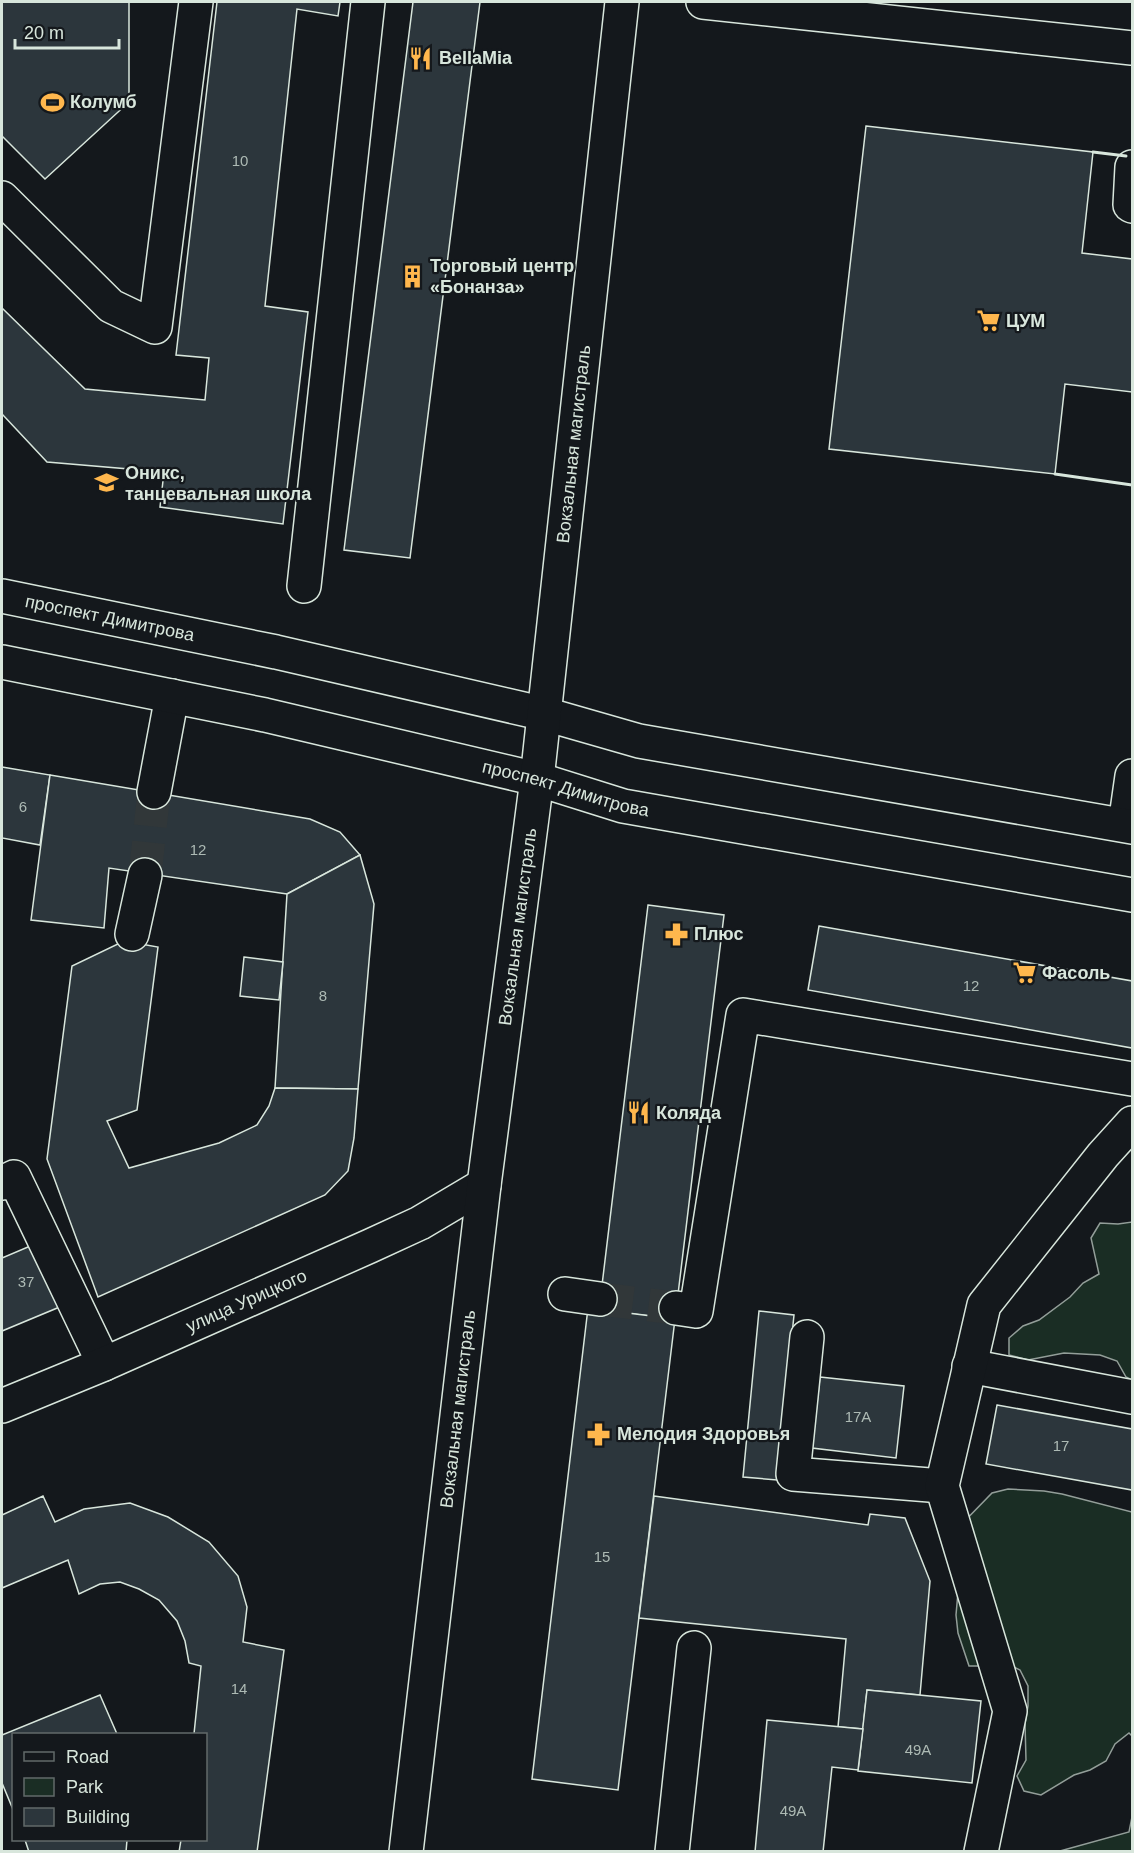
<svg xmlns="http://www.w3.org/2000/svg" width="1134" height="1853" font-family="Helvetica,sans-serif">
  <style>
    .green { fill: #1a2d24; stroke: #939e99; stroke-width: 1.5 }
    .building { fill: #2c363c; stroke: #d8e6dc; stroke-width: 1.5 }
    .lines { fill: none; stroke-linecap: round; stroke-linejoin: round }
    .minor-tunnel { stroke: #313739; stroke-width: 33; stroke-dasharray: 33 16; stroke-linecap: butt }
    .minor-casing { stroke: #d8e6dc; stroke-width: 36 }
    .major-casing { stroke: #d8e6dc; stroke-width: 36 }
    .minor { stroke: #14181c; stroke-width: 33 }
    .major { stroke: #14181c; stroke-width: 33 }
    .wall { stroke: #d8e6dc; stroke-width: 3 }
    .labels { text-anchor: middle; stroke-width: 4.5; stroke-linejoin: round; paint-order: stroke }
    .number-label { font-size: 15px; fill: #adbab4 }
    .poi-label { font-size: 18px; font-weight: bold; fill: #d8e6dc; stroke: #14181c; text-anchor: start }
    .street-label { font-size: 18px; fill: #d8e6dc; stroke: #14181c }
  </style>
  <rect width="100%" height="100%" fill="#14181c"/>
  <g class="green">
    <polygon points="1132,1222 1132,1380 1126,1377 1117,1361 1100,1355 1064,1353 1028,1360 1009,1355 1009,1338 1023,1326 1039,1320 1070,1297 1083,1283 1099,1274 1091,1238 1100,1223 1118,1224"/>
    <polygon points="1008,1489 1044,1491 1062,1494 1132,1512 1132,1736 1129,1733 1115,1744 1106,1761 1090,1770 1074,1775 1041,1795 1024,1791 1017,1776 1026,1760 1025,1723 1028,1706 1028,1686 1020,1670 1004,1662 987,1666 969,1666 958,1633 956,1615 959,1581 954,1532 992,1493"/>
    <polygon points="1132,1817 1132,1851 1060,1851 1129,1832"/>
  </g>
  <g class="building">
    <polygon points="2,2 129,2 129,102 45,179 2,136"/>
    <polygon points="217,2 340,2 338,16 297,9 265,306 308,312 283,524 160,507 164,472 47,462 2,414 2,308 85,389 205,400 209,358 176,355"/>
    <polygon points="413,2 480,2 410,558 344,550"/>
    <polygon points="866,126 1093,152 1082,253 1132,259 1132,392 1065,384 1055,474 829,449"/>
    <polygon points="2,767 50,775 40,845 2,838"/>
    <polygon points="50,775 310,819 340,832 360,855 287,894 109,868 104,928 31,920"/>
    <polygon points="360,855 374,904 358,1089 275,1088 287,894"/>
    <polygon points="648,905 724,915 675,1319 599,1310"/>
    <polygon points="819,926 1132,981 1132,1048 808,990"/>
    <polygon points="124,941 158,947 137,1110 107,1121 129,1168 219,1143 257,1125 269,1106 275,1088 358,1089 354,1138 348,1171 325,1195 98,1297 47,1159 72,966"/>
    <polygon points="244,957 283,962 279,1000 240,996"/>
    <polygon points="35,1244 62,1306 2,1331 2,1258"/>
    <polygon points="588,1308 675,1319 618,1790 532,1779"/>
    <polygon points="759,1311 794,1315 777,1480 743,1477"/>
    <polygon points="820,1377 904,1386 896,1458 812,1448"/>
    <polygon points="997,1405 1132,1429 1132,1490 986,1464"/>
    <polygon points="43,1496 55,1522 84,1509 130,1503 168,1517 209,1542 238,1576 247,1607 243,1642 284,1650 257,1852 179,1852 181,1840 206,1840 206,1734 194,1734 201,1666 189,1663 185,1641 177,1621 159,1600 139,1589 120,1582 100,1584 79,1594 68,1560 2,1588 2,1515"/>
    <polygon points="654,1496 868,1525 870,1514 905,1518 930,1581 920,1695 867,1690 863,1729 838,1727 846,1639 639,1618"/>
    <polygon points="867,1690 981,1701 972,1783 858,1771"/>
    <polygon points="100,1695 117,1734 14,1734 14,1812 2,1783 2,1735"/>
    <polygon points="767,1720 863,1729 858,1770 832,1767 823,1852 755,1852"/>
    <polygon points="25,1840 127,1840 126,1852 29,1852"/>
  </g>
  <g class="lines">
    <g class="minor-tunnel">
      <polyline points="145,875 154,792"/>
      <polyline points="600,1299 676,1308"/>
    </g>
    <defs>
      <g id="minor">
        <polyline points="703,2 1132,48"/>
        <polyline points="1132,167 1130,205 1132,206"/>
        <polyline points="2,198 111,306 155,327 196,2"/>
        <polyline points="304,586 368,2"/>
        <polyline points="154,792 172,696"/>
        <polyline points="1125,825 1132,776"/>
        <polyline points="132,934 145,875"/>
        <polyline points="2,1183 14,1177 104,1364"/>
        <polyline points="565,1294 600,1299"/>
        <polyline points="676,1308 696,1311 743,1015 1132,1079"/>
        <polyline points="807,1337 793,1474 942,1486"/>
        <polyline points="969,1366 1132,1397"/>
        <path id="s1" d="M2,1406L104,1364L370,1246L420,1223L484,1185"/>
        <polyline points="672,1852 694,1648"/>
        <polyline points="981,1852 1010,1711 942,1486 984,1305 1103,1155 1132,1123"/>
      </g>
      <g id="major">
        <path id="s2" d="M2,596L276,652L545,714L639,741L1132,827"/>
        <path id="s3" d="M2,662L265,715L537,779L623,806L1132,895"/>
        <path id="s4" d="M406,1852L484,1185L537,779L622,2"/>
      </g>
    </defs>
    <use href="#minor" class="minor-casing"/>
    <use href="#major" class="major-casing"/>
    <use href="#minor" class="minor"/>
    <use href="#major" class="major"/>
    <g class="wall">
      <polyline points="1093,152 1126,156"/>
      <polyline points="1055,474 1132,485"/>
    </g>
  </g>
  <defs>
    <symbol id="restaurant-bare" viewBox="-9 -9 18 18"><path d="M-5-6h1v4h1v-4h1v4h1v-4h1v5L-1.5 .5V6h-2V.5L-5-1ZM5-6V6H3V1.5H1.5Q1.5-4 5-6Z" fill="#ffb74d" stroke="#14181c" stroke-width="2.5" paint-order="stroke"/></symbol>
    <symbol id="stadium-bare" viewBox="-9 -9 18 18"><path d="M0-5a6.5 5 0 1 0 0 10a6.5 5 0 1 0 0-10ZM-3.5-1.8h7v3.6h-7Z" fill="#ffb74d" stroke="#14181c" stroke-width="2.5" paint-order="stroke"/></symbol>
    <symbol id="building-bare" viewBox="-9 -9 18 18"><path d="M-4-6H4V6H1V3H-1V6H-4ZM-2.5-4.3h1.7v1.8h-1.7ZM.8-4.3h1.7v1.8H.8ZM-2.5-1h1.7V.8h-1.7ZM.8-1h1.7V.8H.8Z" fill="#ffb74d" stroke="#14181c" stroke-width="2.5" paint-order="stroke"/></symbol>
    <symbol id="supermarket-bare" viewBox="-9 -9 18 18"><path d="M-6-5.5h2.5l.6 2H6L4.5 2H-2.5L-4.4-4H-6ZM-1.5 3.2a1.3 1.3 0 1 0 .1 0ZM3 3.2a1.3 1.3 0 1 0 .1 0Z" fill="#ffb74d" stroke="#14181c" stroke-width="2.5" paint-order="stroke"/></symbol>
    <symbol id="school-bare" viewBox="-9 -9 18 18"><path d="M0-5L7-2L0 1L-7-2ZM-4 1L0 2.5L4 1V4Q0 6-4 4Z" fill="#ffb74d" stroke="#14181c" stroke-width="2.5" paint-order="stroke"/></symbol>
    <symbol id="pharmacy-bare" viewBox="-9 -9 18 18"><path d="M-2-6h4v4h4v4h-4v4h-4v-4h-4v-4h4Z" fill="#ffb74d" stroke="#14181c" stroke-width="2.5" paint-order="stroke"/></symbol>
  </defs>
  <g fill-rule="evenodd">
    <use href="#restaurant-bare" x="404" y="42" width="33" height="33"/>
    <use href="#stadium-bare" x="36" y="86" width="33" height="33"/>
    <use href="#building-bare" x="396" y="260" width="33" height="33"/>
    <use href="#supermarket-bare" x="972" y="304" width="33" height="33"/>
    <use href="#school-bare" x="90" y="466" width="33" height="33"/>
    <use href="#pharmacy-bare" x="660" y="918" width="33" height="33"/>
    <use href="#supermarket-bare" x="1008" y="956" width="33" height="33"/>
    <use href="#restaurant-bare" x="622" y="1096" width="33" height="33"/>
    <use href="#pharmacy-bare" x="582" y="1418" width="33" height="33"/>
  </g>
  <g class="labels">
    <g class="number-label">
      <text x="240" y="166">10</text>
      <text x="23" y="812">6</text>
      <text x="198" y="855">12</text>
      <text x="971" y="991">12</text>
      <text x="323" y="1001">8</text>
      <text x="26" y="1287">37</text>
      <text x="858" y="1422">17А</text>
      <text x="1061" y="1451">17</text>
      <text x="602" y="1562">15</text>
      <text x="239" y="1694">14</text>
      <text x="918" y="1755">49А</text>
      <text x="793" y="1816">49А</text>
    </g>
    <g class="poi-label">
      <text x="439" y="64">BellaMia</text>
      <text x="70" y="108">Колумб</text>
      <text x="430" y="272">Торговый центр<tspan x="430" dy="21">«Бонанза»</tspan></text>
      <text x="1006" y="327">ЦУМ</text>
      <text x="125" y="479">Оникс,<tspan x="125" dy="21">танцевальная школа</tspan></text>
      <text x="694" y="940">Плюс</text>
      <text x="1042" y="979">Фасоль</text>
      <text x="656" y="1119">Коляда</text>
      <text x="617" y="1440">Мелодия Здоровья</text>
    </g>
    <g class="street-label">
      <text dy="6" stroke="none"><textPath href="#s4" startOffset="1418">Вокзальная магистраль</textPath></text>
      <text dy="6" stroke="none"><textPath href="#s2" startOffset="110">проспект Димитрова</textPath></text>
      <text dy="6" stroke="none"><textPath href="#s3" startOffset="578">проспект Димитрова</textPath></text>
      <text dy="6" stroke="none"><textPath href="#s4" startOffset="932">Вокзальная магистраль</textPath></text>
      <text dy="6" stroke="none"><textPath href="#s1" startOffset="266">улица Урицкого</textPath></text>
      <text dy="6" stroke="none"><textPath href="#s4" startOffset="446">Вокзальная магистраль</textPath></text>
    </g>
  </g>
  <rect width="1134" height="1853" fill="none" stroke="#d8e6dc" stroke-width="6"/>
  <rect x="12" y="1733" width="195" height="108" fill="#14181c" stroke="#626a69" stroke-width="1.5"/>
  <rect x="24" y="1752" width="30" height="9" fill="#14181c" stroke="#626a69" stroke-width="1.5"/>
  <text x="66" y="1763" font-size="18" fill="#d8e6dc">Road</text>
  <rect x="24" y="1778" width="30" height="18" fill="#1a2d24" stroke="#626a69" stroke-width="1.5"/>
  <text x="66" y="1793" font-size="18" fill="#d8e6dc">Park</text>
  <rect x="24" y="1808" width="30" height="18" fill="#2c363c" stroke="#626a69" stroke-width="1.5"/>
  <text x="66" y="1823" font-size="18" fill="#d8e6dc">Building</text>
  <path d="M15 39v9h104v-9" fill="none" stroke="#d8e6dc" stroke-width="3"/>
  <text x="24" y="39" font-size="18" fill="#d8e6dc" stroke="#14181c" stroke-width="4.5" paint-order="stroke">20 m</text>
</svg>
